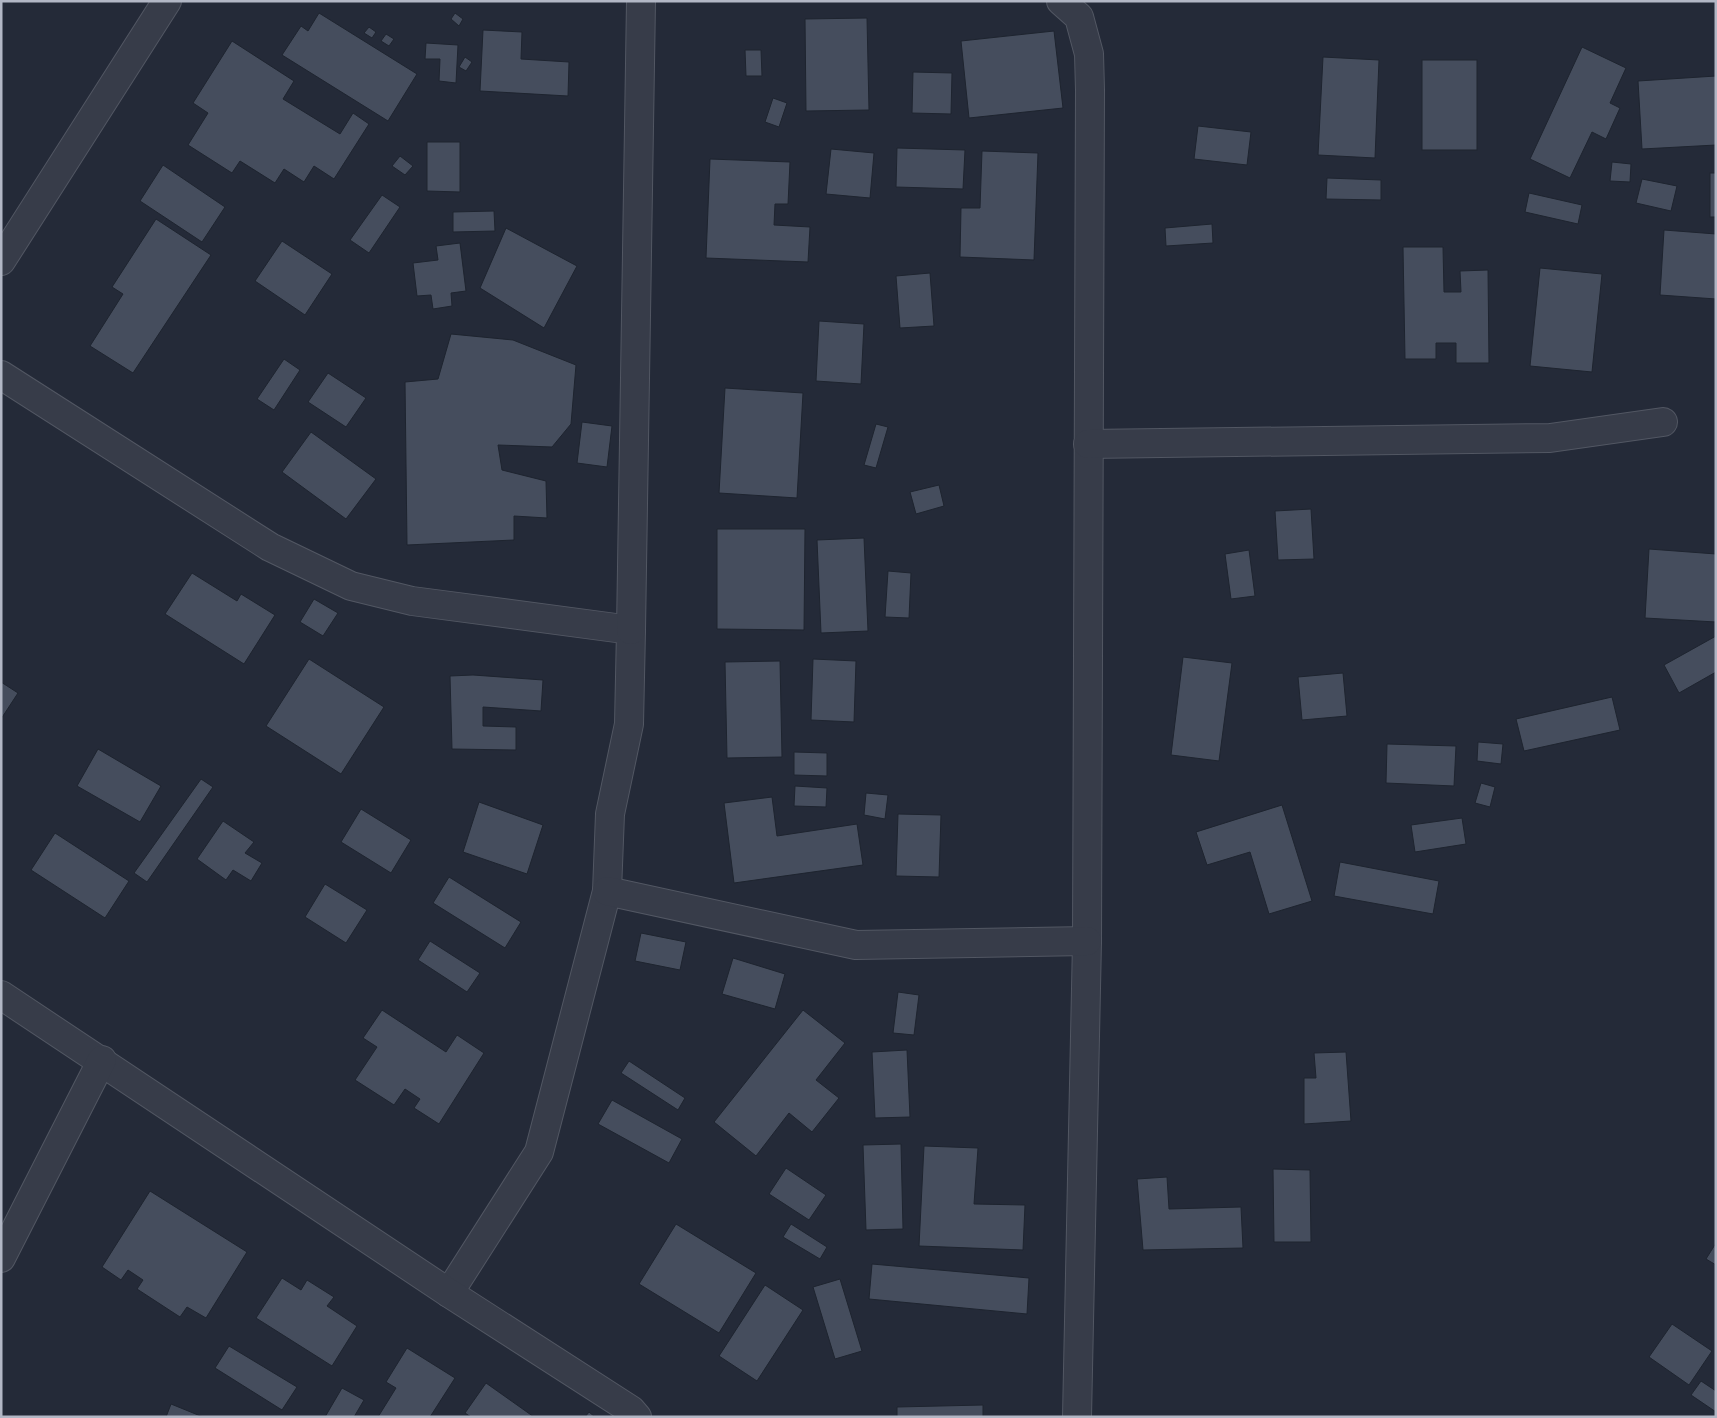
<svg xmlns="http://www.w3.org/2000/svg" width="1717" height="1418" font-family="Ubuntu,sans-serif">
  <style>
    .building { fill: #454d5d; stroke: #1e242f }
    .lines { fill: none; stroke-linecap: round; stroke-linejoin: round }
    .minor-casing { stroke: #525763; stroke-width: 30 }
    .minor { stroke: #373c49; stroke-width: 28 }
  </style>
  <rect width="100%" height="100%" fill="#242a38"/>
  <g class="building">
    <polygon points="319,13 417,74 388,121 282,55 301,26 308,31"/>
    <polygon points="455,13 463,19 459,26 451,19"/>
    <polygon points="867,18 869,110 806,111 805,19"/>
    <polygon points="369,27 376,32 372,38 364,33"/>
    <polygon points="483,30 522,32 521,59 569,62 568,96 480,91"/>
    <polygon points="1054,31 1063,108 969,118 961,41"/>
    <polygon points="386,34 394,39 389,46 381,41"/>
    <polygon points="232,41 294,81 283,99 340,134 353,113 369,124 334,179 314,166 304,182 284,169 275,183 240,161 232,173 188,145 208,113 193,103"/>
    <polygon points="426,43 458,45 456,83 439,81 440,59 425,59"/>
    <polygon points="1582,47 1626,68 1610,103 1620,108 1606,139 1592,132 1570,178 1530,159"/>
    <polygon points="745,50 761,50 762,76 746,76"/>
    <polygon points="465,57 472,62 466,71 459,67"/>
    <polygon points="1323,57 1379,60 1375,158 1318,155"/>
    <rect x="1422" y="60" width="55" height="90"/>
    <polygon points="913,72 952,73 951,114 912,113"/>
    <polygon points="1716,76 1716,145 1642,149 1638,81"/>
    <polygon points="773,98 787,103 779,127 765,122"/>
    <polygon points="1198,126 1251,132 1247,165 1194,159"/>
    <polygon points="427,142 460,142 460,192 427,191"/>
    <polygon points="897,148 965,150 963,189 896,187"/>
    <polygon points="831,149 874,153 870,198 826,194"/>
    <polygon points="982,151 1038,153 1034,260 960,257 961,208 980,208"/>
    <polygon points="400,156 413,166 405,175 392,166"/>
    <polygon points="710,159 790,162 788,204 775,204 774,225 810,227 808,262 706,258"/>
    <polygon points="1612,162 1631,164 1630,182 1610,181"/>
    <polygon points="163,165 225,207 202,242 140,201"/>
    <rect x="1710" y="173" width="6" height="44"/>
    <polygon points="1327,178 1381,180 1381,200 1326,199"/>
    <polygon points="1642,179 1677,186 1671,211 1636,203"/>
    <polygon points="1529,193 1582,205 1578,224 1525,212"/>
    <polygon points="382,195 400,207 369,253 350,240"/>
    <polygon points="494,211 495,231 453,232 453,212"/>
    <polygon points="156,219 211,255 133,373 90,346 123,294 112,287"/>
    <polygon points="1212,224 1213,243 1166,246 1165,228"/>
    <polygon points="506,228 577,266 544,328 480,288"/>
    <polygon points="1664,230 1716,234 1716,299 1660,295"/>
    <polygon points="282,241 332,274 305,315 255,281"/>
    <polygon points="460,243 466,291 451,293 452,306 433,309 431,295 417,296 413,263 438,260 436,246"/>
    <polygon points="1403,247 1443,247 1444,292 1461,292 1460,271 1488,270 1489,363 1456,363 1456,343 1436,343 1436,359 1405,359"/>
    <polygon points="1540,268 1602,274 1592,372 1530,366"/>
    <polygon points="930,273 934,326 900,328 896,276"/>
    <polygon points="819,321 864,324 861,384 816,381"/>
    <polygon points="451,334 513,340 576,365 571,424 552,447 498,445 502,470 546,481 547,518 514,516 514,540 407,545 405,382 438,379"/>
    <polygon points="284,359 300,370 274,410 257,399"/>
    <polygon points="328,373 366,398 346,427 308,402"/>
    <polygon points="725,388 803,393 797,498 719,493"/>
    <polygon points="582,422 612,426 607,467 577,463"/>
    <polygon points="876,424 888,427 876,468 864,465"/>
    <polygon points="311,432 376,479 346,519 282,472"/>
    <polygon points="939,485 944,506 916,514 910,492"/>
    <polygon points="1311,509 1314,559 1278,560 1275,511"/>
    <polygon points="717,529 805,529 804,630 717,629"/>
    <polygon points="864,538 868,631 821,633 817,540"/>
    <polygon points="1649,549 1716,554 1716,622 1645,618"/>
    <polygon points="1249,550 1255,596 1231,599 1225,554"/>
    <polygon points="888,571 911,573 909,618 885,617"/>
    <polygon points="192,573 237,601 241,594 275,615 244,664 165,614"/>
    <polygon points="314,599 338,613 323,636 300,622"/>
    <polygon points="1716,636 1716,672 1679,693 1664,665"/>
    <polygon points="1183,657 1232,663 1219,761 1171,755"/>
    <polygon points="309,659 384,707 341,774 266,726"/>
    <polygon points="813,659 856,661 854,722 811,720"/>
    <polygon points="780,661 782,757 727,758 725,662"/>
    <polygon points="1343,673 1347,716 1302,720 1298,677"/>
    <polygon points="473,675 543,680 541,711 483,707 483,726 516,727 516,750 452,749 450,676"/>
    <polygon points="1,682 18,693 1,719"/>
    <polygon points="1612,697 1620,730 1524,751 1516,719"/>
    <polygon points="1478,742 1503,744 1501,764 1477,761"/>
    <polygon points="1387,744 1456,746 1454,786 1386,783"/>
    <polygon points="98,749 161,786 140,822 77,786"/>
    <polygon points="794,752 827,753 827,776 794,775"/>
    <polygon points="201,779 213,787 147,882 134,873"/>
    <polygon points="1481,783 1495,787 1490,807 1475,803"/>
    <polygon points="795,786 827,788 826,807 794,806"/>
    <polygon points="866,793 888,795 885,819 864,815"/>
    <polygon points="772,797 777,836 857,824 863,865 734,883 724,803"/>
    <polygon points="479,802 543,825 527,874 463,852"/>
    <polygon points="1282,805 1312,901 1269,914 1250,852 1207,865 1196,832"/>
    <polygon points="361,809 411,840 391,873 341,842"/>
    <polygon points="898,814 941,815 939,877 896,876"/>
    <polygon points="1462,818 1466,844 1415,852 1411,825"/>
    <polygon points="223,821 254,842 245,853 262,863 251,881 233,870 226,880 197,859"/>
    <polygon points="55,833 129,881 105,918 31,870"/>
    <polygon points="1340,862 1439,881 1433,914 1334,896"/>
    <polygon points="449,877 521,922 505,948 433,903"/>
    <polygon points="325,884 367,910 346,943 305,917"/>
    <polygon points="641,933 686,942 680,970 635,961"/>
    <polygon points="430,941 480,973 467,992 418,960"/>
    <polygon points="733,958 785,974 775,1009 722,994"/>
    <polygon points="898,992 919,995 914,1035 893,1033"/>
    <polygon points="382,1010 446,1052 457,1035 484,1053 439,1124 414,1108 420,1099 405,1089 394,1105 355,1080 377,1047 363,1038"/>
    <polygon points="803,1010 845,1043 816,1080 839,1098 812,1132 789,1113 756,1156 714,1122"/>
    <polygon points="907,1050 910,1117 875,1118 872,1052"/>
    <polygon points="1346,1052 1351,1121 1304,1124 1304,1078 1316,1078 1314,1053"/>
    <polygon points="629,1061 685,1098 678,1110 621,1073"/>
    <polygon points="612,1100 682,1139 669,1163 598,1124"/>
    <polygon points="901,1144 903,1229 866,1230 863,1145"/>
    <polygon points="924,1146 978,1148 974,1204 1025,1205 1023,1250 919,1246"/>
    <polygon points="786,1168 826,1195 809,1220 769,1194"/>
    <polygon points="1273,1169 1310,1170 1311,1242 1274,1242"/>
    <polygon points="1167,1177 1169,1209 1241,1207 1243,1248 1143,1250 1137,1179"/>
    <polygon points="150,1191 247,1252 206,1318 187,1307 180,1317 137,1289 143,1280 128,1270 121,1280 102,1267"/>
    <polygon points="676,1224 756,1273 719,1333 639,1284"/>
    <polygon points="791,1224 827,1247 820,1259 783,1237"/>
    <polygon points="1716,1243 1716,1265 1706,1259"/>
    <polygon points="872,1264 1029,1278 1027,1314 869,1299"/>
    <polygon points="282,1278 301,1290 307,1280 334,1297 327,1306 357,1326 332,1366 256,1318"/>
    <polygon points="840,1279 862,1351 835,1359 813,1287"/>
    <polygon points="765,1285 803,1310 757,1381 719,1356"/>
    <polygon points="1672,1324 1712,1351 1689,1385 1649,1357"/>
    <polygon points="229,1346 297,1387 282,1410 215,1368"/>
    <polygon points="407,1348 455,1378 430,1417 378,1417 396,1388 386,1382"/>
    <polygon points="1701,1381 1716,1391 1716,1412 1691,1395"/>
    <polygon points="486,1383 534,1417 471,1417 465,1413"/>
    <polygon points="342,1388 364,1400 354,1417 325,1417"/>
    <polygon points="171,1404 203,1417 166,1417"/>
    <polygon points="983,1405 983,1417 897,1417 897,1407"/>
    <polygon points="589,1412 595,1417 585,1417"/>
  </g>
  <g class="lines">
    <defs>
      <g id="minor">
        <polyline points="1061,1 1079,17 1089,54 1090,90 1087,941 1077,1417"/>
        <polyline points="1,261 167,1"/>
        <polyline points="1,375 270,547 351,586 412,601 631,630 629,724 610,814 607,891 539,1152 449,1293"/>
        <polyline points="1088,444 1550,438 1663,422"/>
        <polyline points="631,630 641,1"/>
        <polyline points="607,891 856,945 1087,941"/>
        <polyline points="1,995 449,1293 631,1410 637,1417"/>
        <polyline points="1,1258 102,1060"/>
      </g>
    </defs>
    <use href="#minor" class="minor-casing"/>
    <use href="#minor" class="minor"/>
  </g>
  <rect width="1717" height="1418" fill="none" stroke="#b2b7c5" stroke-width="5"/>
</svg>
